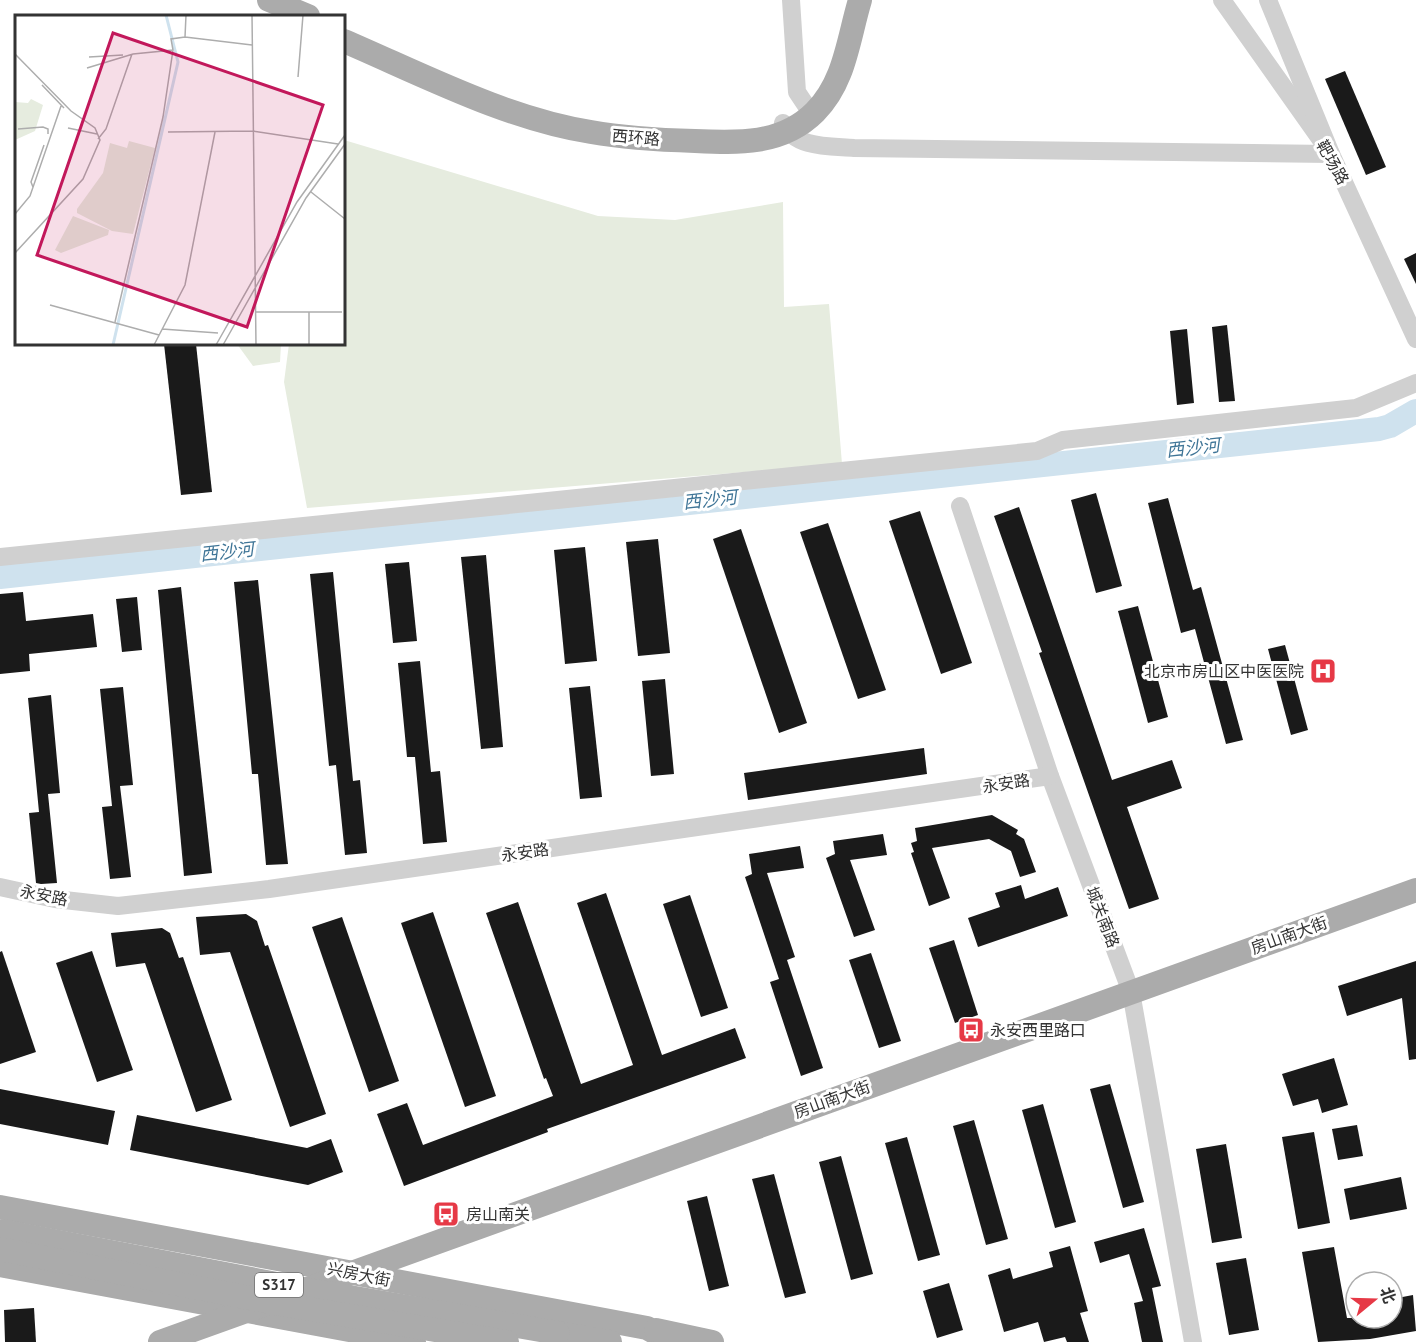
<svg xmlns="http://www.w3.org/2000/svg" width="1416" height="1342" font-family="'PT Sans','Noto Sans SC',sans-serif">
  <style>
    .green { fill: #e6ecdf }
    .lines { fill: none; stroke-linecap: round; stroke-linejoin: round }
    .river { stroke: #cfe2ee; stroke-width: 24 }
    .building { fill: #1a1a1a }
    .minor { stroke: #d0d0d0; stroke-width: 18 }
    .major { stroke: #ababab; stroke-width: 24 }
    .major-bridge { stroke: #ababab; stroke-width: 24 }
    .labels { text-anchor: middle; stroke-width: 6; stroke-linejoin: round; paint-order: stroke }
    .shield { fill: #fff; stroke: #707070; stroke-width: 1.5 }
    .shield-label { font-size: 15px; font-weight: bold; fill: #333 }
    .street-label { font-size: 16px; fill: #333; stroke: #fff }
    .poi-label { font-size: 16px; fill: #333; stroke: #fff; text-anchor: start }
    .water-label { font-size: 18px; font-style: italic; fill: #3f7597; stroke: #fff }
    .inset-river { fill: none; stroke: #cfe2ee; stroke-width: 3 }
    .inset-road { fill: none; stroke: #adadad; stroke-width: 1.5 }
    .view { fill: #c2185b; fill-opacity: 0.15; stroke: #c2185b; stroke-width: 3 }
    .inset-edge { fill: none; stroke: #333; stroke-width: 3 }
  </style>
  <rect width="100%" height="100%" fill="#fff"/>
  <g class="green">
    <polygon points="344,140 598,216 675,220 783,202 784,307 829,304 842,464 307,508 284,382 289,344 344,344"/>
    <polygon points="237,344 281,344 280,362 253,366"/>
  </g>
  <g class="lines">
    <polyline class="river" points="0,577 1379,429 1390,426 1416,411"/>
  </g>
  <g class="building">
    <polygon points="1345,71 1386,167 1366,175 1325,79"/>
    <polygon points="1416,253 1416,284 1404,259"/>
    <polygon points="1227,325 1235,401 1219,402 1212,327"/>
    <polygon points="1187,329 1194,403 1177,405 1170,331"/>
    <polygon points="164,344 196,344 212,492 181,495"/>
    <polygon points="1096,493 1122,586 1096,593 1071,500"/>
    <polygon points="1168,498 1193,590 1201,587 1243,740 1226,744 1195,629 1181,633 1148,503"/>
    <polygon points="1019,507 1112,780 1172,760 1182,788 1127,807 1159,899 1129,909 1039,653 1042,652 994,516"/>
    <polygon points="920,511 972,663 941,674 889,521"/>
    <polygon points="828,523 886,690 858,699 800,532"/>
    <polygon points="741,529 807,723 779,733 713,539"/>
    <polygon points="658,539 670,653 638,656 626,542"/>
    <polygon points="585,547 597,661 565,664 554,550"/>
    <polygon points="486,555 503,747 481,749 461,557"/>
    <polygon points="409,562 417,641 393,643 385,564"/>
    <polygon points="333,572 353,781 360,780 367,853 345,855 336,765 329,766 310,574"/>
    <polygon points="258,580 288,864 266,865 258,774 252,774 234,582"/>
    <polygon points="181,587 212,873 184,876 158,590"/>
    <polygon points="23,592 26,621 93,614 97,647 29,654 30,671 0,674 0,594"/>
    <polygon points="137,597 142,650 122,652 116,599"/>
    <polygon points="1138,606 1168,717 1148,723 1118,611"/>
    <polygon points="1285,645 1308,730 1291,735 1268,649"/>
    <polygon points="420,661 431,772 440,771 447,842 423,844 415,757 407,757 398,663"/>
    <polygon points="665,679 674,774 651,776 642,681"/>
    <polygon points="590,686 602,797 580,799 569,688"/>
    <polygon points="123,687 133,785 120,786 131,877 110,879 102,807 112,806 100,689"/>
    <polygon points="51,695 60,793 48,794 57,883 41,884 36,883 29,813 39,812 28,698"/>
    <polygon points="924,748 927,774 748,800 744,773"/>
    <polygon points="992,815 1018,830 1016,834 1024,839 1036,872 1020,877 1011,851 989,839 932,848 950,898 929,906 911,853 914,852 911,843 917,841 915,828"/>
    <polygon points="883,834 887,855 850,860 875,930 854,937 826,858 835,854 833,841"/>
    <polygon points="800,846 804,868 767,873 795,957 787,960 823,1068 801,1076 770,982 779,979 745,877 752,874 749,854"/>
    <polygon points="1021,885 1025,899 1058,887 1068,916 978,947 968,918 1000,907 995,893"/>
    <polygon points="606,893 662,1055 735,1028 746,1058 547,1129 548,1132 404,1186 377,1114 407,1103 423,1145 553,1096 546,1078 544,1079 486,913 518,902 581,1084 633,1065 577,903"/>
    <polygon points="690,895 728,1008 701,1017 663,904"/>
    <polygon points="433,912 496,1096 465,1107 401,923"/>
    <polygon points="246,914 257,921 265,946 268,945 326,1114 290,1127 230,952 200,955 196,917"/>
    <polygon points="342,917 399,1081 369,1092 312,927"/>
    <polygon points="162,928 170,933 179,958 183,957 232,1100 196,1112 145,963 116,967 111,933"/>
    <polygon points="954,940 978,1015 955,1023 929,948"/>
    <polygon points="2,951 36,1052 0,1064 0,952"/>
    <polygon points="92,951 133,1070 97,1082 56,963"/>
    <polygon points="871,953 901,1041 879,1048 849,960"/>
    <polygon points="1416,961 1416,1059 1409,1060 1402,998 1347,1016 1338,986"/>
    <polygon points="1334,1058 1348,1105 1322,1113 1318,1099 1293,1106 1282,1074"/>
    <polygon points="1110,1084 1144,1202 1123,1208 1090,1089"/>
    <polygon points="0,1089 115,1111 108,1145 0,1124"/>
    <polygon points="1043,1104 1076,1222 1055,1228 1022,1110"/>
    <polygon points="137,1115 307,1148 331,1139 343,1172 308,1185 130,1150"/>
    <polygon points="974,1120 1008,1239 986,1245 953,1126"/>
    <polygon points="1357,1125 1363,1156 1338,1160 1332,1129"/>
    <polygon points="1314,1132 1330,1223 1298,1229 1282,1137"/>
    <polygon points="907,1137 940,1255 918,1261 885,1143"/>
    <polygon points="1226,1144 1242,1238 1212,1243 1196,1149"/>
    <polygon points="841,1156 873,1274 851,1280 819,1162"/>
    <polygon points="774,1174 806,1293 785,1298 752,1179"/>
    <polygon points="1401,1177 1407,1209 1350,1220 1344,1189"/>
    <polygon points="707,1196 729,1286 709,1291 687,1201"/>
    <polygon points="1144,1228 1161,1286 1152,1288 1163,1342 1142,1342 1134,1303 1143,1301 1129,1254 1100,1263 1094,1242"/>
    <polygon points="1070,1246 1088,1311 1080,1313 1089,1342 1067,1342 1065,1337 1044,1342 1038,1322 1004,1332 988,1275 1010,1268 1013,1279 1053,1267 1049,1252"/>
    <polygon points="1334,1247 1347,1318 1392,1318 1392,1299 1413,1295 1416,1331 1370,1339 1318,1342 1302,1252"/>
    <polygon points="1246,1258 1259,1330 1229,1335 1216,1263"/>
    <polygon points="949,1283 963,1330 937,1338 923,1291"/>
    <polygon points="34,1308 36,1342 5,1342 4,1310"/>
  </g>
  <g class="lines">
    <g class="minor">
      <polyline points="791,0 797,92 807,107"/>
      <polyline points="1222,0 1331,154 1416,339"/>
      <path d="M783,123C795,149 830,146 854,148L1331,154L1268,0"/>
      <polyline points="960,506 1050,776 1131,992 1193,1342"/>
      <polyline points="0,557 1037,451 1063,440 1356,408 1416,383"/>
      <polyline points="0,887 55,899 118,906 269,889 1050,776"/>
    </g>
    <g class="major">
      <polyline points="269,0 308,16"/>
      <path d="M344,41C421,74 507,119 591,132C625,138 660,140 695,141C738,143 782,145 815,112C845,82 848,40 860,0"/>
      <polyline points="0,1207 647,1328 672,1342"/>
      <polyline points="0,1265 414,1342"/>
      <polyline points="656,1330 712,1342"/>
      <polyline points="558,1333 610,1342"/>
      <polyline points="160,1342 1416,890"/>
    </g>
    <g class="major-bridge">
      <polyline points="2,1231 297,1288 558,1333"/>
      <polyline points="0,1249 280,1304 507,1342"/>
    </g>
  </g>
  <defs>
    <symbol id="hospital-square" viewBox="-11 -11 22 22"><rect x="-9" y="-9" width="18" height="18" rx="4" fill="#e63946" stroke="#fff"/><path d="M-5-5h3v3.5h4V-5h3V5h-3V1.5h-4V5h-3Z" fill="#fff"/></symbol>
    <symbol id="bus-square" viewBox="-11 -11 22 22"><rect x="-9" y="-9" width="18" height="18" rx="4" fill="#e63946" stroke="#fff"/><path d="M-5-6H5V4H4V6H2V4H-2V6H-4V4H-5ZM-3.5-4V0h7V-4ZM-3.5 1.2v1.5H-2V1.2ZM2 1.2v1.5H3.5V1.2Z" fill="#fff"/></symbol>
  </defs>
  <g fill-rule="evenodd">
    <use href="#hospital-square" x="1308" y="656" width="30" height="30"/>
    <use href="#bus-square" x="956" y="1015" width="30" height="30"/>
    <use href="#bus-square" x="431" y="1199" width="30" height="30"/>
  </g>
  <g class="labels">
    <rect class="shield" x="255" y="1273" width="48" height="24" rx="4.5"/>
    <g class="shield-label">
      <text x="279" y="1290">S317</text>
    </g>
    <g class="street-label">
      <text transform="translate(636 137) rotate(5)" y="6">西环路</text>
      <text transform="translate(1333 162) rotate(61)" y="6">靶场路</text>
      <text transform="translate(1006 783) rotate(-9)" y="6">永安路</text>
      <text transform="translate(525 852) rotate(-8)" y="6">永安路</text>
      <text transform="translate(44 895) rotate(11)" y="6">永安路</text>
      <text transform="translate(1103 917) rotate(69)" y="6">城关南路</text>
      <text transform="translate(1289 935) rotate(-20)" y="6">房山南大街</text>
      <text transform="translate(832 1099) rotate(-20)" y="6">房山南大街</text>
      <text transform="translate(359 1274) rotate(11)" y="6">兴房大街</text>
    </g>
    <g class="poi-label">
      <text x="1304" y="677" text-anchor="end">北京市房山区中医医院</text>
      <text x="990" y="1036">永安西里路口</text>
      <text x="466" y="1220">房山南关</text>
    </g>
    <g class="water-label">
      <text transform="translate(1193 448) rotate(-6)" y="6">西沙河</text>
      <text transform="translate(710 500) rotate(-6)" y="6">西沙河</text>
      <text transform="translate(227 552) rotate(-6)" y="6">西沙河</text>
    </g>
  </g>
  <g transform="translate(15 15)">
    <rect width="330" height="330" fill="#fff"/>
    <path d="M16,84L28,90L20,116L0,125V87L13,88ZM114,126L140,133L118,219L97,216L62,198V194L88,158L95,128L112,133ZM58,201L94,215L93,220L46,238L40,235Z" fill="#e6ecdf"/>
    <path class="inset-river" d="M98,330L163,47L151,0"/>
    <path class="inset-road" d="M237,0L241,330M170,22L171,0M0,39L56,96L80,113L85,125L68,164L0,238M74,42L108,40M72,53L118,39L158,35L156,24L170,22L237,30M283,62L288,0M27,70L49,93M53,113L82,119M3,114L28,112L33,114V119M153,117L238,116L323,129M83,124L91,114L117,39M18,172L16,167L29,130M296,177L330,204M0,199L15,181L46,91M35,290L144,320M241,297H327M294,297V330M100,307L148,102L158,35M147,314L203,318M139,330L170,270L200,117M201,330L282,187L330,120M208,330L291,183L330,129"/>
    <path class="view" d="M98,18L308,90L232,312L22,240Z"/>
    <rect width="330" height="330" class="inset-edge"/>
  </g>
  <g transform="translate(1374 1300) rotate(71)"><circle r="28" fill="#ffffff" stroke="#adadad" stroke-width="1.5"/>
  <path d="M0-4.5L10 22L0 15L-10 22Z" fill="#e63946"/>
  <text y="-9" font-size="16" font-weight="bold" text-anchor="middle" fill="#333333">北</text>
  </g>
</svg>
